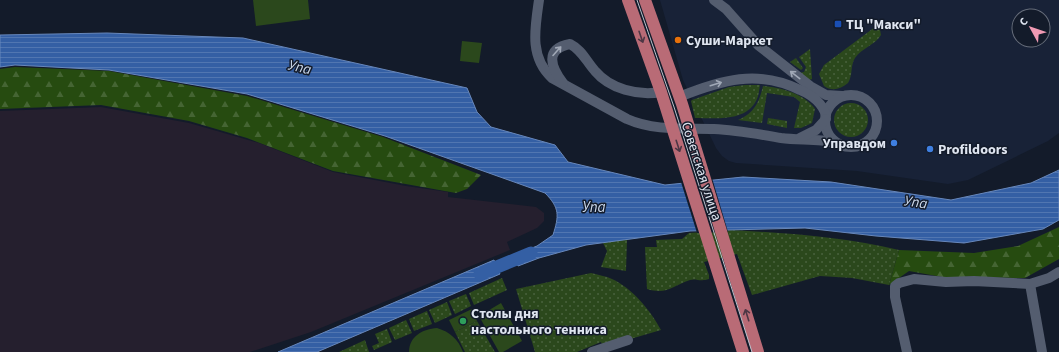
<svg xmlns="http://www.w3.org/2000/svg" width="1059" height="352" font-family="'Source Sans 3',sans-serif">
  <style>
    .built { fill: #182237; fill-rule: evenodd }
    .industrial { fill: #251f2e }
    .grass { fill: url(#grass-dots) }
    .forest { fill: url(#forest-firs) }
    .green { fill: #2b481c }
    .water { fill: url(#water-rules); stroke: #6787bb }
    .pier { fill: #131b2a }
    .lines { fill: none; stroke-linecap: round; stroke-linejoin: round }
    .river { stroke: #345fa4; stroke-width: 13 }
    .minor { stroke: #545d6f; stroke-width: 10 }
    .major { stroke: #b96b76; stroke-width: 12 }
    .tram { stroke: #bcc3ce; stroke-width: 1 }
    .oneway { stroke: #4d3745 }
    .oneway2 { stroke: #a0a8b6 }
    .transit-dot { fill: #1a4fb4; stroke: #131b2a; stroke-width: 1.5 }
    .food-dot { fill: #e8710a; stroke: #131b2a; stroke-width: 1.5 }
    .shop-dot { fill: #3f7fe0; stroke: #131b2a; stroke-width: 1.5 }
    .leisure-dot { fill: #2e9e5b; stroke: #131b2a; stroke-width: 1.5 }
    .labels { text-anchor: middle; stroke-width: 3; stroke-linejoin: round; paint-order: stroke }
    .poi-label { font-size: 14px; font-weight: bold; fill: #dfe5f0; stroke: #131b2a; text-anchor: start }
    .street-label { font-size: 14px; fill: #dfe5f0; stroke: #131b2a }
    .water-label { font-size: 15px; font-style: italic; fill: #ccd9ec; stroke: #131b2a }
  </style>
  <defs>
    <pattern id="grass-dots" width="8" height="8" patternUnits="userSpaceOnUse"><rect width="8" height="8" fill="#2b481c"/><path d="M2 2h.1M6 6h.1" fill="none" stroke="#49623d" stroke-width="1.8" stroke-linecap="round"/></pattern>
    <pattern id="forest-firs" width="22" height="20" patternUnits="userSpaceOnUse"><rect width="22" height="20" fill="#264b10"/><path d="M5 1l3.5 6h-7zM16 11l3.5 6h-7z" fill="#456533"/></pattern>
    <pattern id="water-rules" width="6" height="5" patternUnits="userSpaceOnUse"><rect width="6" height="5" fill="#345fa4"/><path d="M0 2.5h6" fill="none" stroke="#5176b1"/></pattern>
  </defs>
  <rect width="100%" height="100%" fill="#131b2a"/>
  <path class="built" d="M660,0H1059V133L1048,141L968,180L948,184L857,171L736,163L729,161L722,156L716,148L683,80ZM1019,16H1043V40H1019Z"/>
  <polygon class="industrial" points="101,107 189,123 259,143 333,172 406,186 448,192 448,197 536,207 544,213 544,221 537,228 507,242 510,250 311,332 250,352 0,352 0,111"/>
  <g class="grass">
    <path d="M879,24L881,35C875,45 862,48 855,58C850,66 853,75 848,83C841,89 832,92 824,86L819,74L824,65Z"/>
    <polygon points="810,49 812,79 809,80 799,73 804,72 806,67 799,57"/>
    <polygon points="796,58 803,68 801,70 790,62"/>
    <path d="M745,85H760C759,90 759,96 756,101C745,122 715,118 695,118L691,101L692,100L729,87Z"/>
    <path d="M763,86C780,87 805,94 815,109L812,123L801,128H794L800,102L794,97L767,93L762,123L738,120C754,113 759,103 763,86Z"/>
    <circle cx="851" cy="120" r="17"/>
    <polygon points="768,118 787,121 787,128 767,124"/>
    <path d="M731,230C788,233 844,237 899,250L889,285L852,278L820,276L752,295L737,254L704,262L709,275V279C700,282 696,278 690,280C672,286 667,295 647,289L645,247H657L656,240L682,239L689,233Z"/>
    <polygon points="627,240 626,271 601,267 607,251 602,241"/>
    <path d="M591,273C598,275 606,276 612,279C632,288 651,311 661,330L603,347L601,342L577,352H535L516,289Z"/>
    <polygon points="502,278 507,290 474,305 469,293"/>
    <polygon points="466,294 471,306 455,314 449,301"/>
    <polygon points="447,302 452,315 435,323 429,310"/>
    <polygon points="427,311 432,324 414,331 409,319"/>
    <polygon points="406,320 412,333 395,340 389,328"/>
    <polygon points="477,321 495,352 465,352 455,332"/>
    <polygon points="387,329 392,342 374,350 372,346 379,343 375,334"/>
    <polygon points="365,340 369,352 339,352"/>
  </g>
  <g class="forest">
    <polygon points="15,67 109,71 247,96 383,137 481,175 467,189 456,193 333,171 247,138 189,121 101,105 0,109 0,69"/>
    <polygon points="1059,227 1059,259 1025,278 942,277 909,271 889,285 899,250 974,253 1018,246"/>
  </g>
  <g class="green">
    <polygon points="253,0 308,0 310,19 256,26"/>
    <polygon points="462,41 482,43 479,63 460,61"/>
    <polygon points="501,303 522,341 503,352 499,352 479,316"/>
    <polygon points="472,309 477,321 455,332 449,320"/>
    <path d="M437,328C450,332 458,339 463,352H409C409,336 423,329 437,328Z"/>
  </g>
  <g class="water">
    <path d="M107,33L243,38L467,88L477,112L491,127L555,145L568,162L665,185L743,177L831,182L951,200L1031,183L1059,170V220L1043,229L964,243L876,236L805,228L690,231L586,245L539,258L518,266L514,255L537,246L553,235C559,216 560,208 545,193L385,136L247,94L109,70L15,65L0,67V35Z"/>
    <polygon points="494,260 500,274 317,352 278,352"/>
  </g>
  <polygon class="pier" points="712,178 728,232 697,233 681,182"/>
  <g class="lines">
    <polyline class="river" points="480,274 531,253"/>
    <g class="minor">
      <path d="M539,0C535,28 529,57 552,78L627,119C654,131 684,128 714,129C737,130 758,134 781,138C802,141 820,137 841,145"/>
      <polyline points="714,0 726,9 758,45 810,86 826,95 842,96"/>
      <path d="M563,83C551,67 544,49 570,44C582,50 586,61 595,71C610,89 638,96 661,92"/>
      <circle cx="851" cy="121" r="26"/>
      <path d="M679,97C721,80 758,69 800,90C812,95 822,103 826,115"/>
      <polyline points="800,138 816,130 826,119"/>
      <polyline points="1030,284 1042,352"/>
      <polyline points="592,352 628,340"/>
      <polyline points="907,352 895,297 895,286 899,283 914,279 946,282 974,281 1030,284 1049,278 1059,272"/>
    </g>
    <g class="major">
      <polyline points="628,0 661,92 743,352"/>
      <polyline points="645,0 682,104 758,352"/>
    </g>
    <polyline class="tram" points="637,0 674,107 752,352"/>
  </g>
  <defs><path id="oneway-shaft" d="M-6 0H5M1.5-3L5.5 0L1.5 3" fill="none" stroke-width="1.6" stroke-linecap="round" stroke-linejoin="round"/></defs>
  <g class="oneway">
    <use href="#oneway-shaft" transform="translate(641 37) rotate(71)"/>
    <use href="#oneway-shaft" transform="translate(678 146) rotate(72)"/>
    <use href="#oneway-shaft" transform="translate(747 315) rotate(-107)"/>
  </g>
  <g class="oneway2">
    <use href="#oneway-shaft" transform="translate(557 51) rotate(-48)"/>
    <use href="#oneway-shaft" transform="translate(795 75) rotate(-142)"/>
    <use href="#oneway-shaft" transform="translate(716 84) rotate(-17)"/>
  </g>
  <rect class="transit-dot" x="834" y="20" width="8" height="8" rx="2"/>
  <circle class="food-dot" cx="678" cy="40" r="4"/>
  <g class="shop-dot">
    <circle cx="894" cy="143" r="4"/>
    <circle cx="930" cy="149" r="4"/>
  </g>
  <circle class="leisure-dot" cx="463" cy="321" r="4"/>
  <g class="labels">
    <g class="poi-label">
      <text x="846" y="29">ТЦ "Макси"</text>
      <text x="686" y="45">Суши-Маркет</text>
      <text x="886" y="148" text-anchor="end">Управдом</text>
      <text x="938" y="154">Profildoors</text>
      <text x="471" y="318">Cтолы дня<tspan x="471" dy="16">настольного тенниса</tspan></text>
    </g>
    <g class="street-label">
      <text transform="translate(702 171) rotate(72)" y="5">Советская улица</text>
    </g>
    <g class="water-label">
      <text transform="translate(300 67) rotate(13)" y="5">Упа</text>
      <text transform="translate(916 202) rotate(8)" y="5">Упа</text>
      <text x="594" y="212">Упа</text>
    </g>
  </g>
  <g transform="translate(1031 28) rotate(310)"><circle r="19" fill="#131b2a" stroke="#656c79"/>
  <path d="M0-3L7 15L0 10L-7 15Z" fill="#f09ab4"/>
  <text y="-6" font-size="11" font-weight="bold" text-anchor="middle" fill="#dfe5f0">С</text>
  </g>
</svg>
